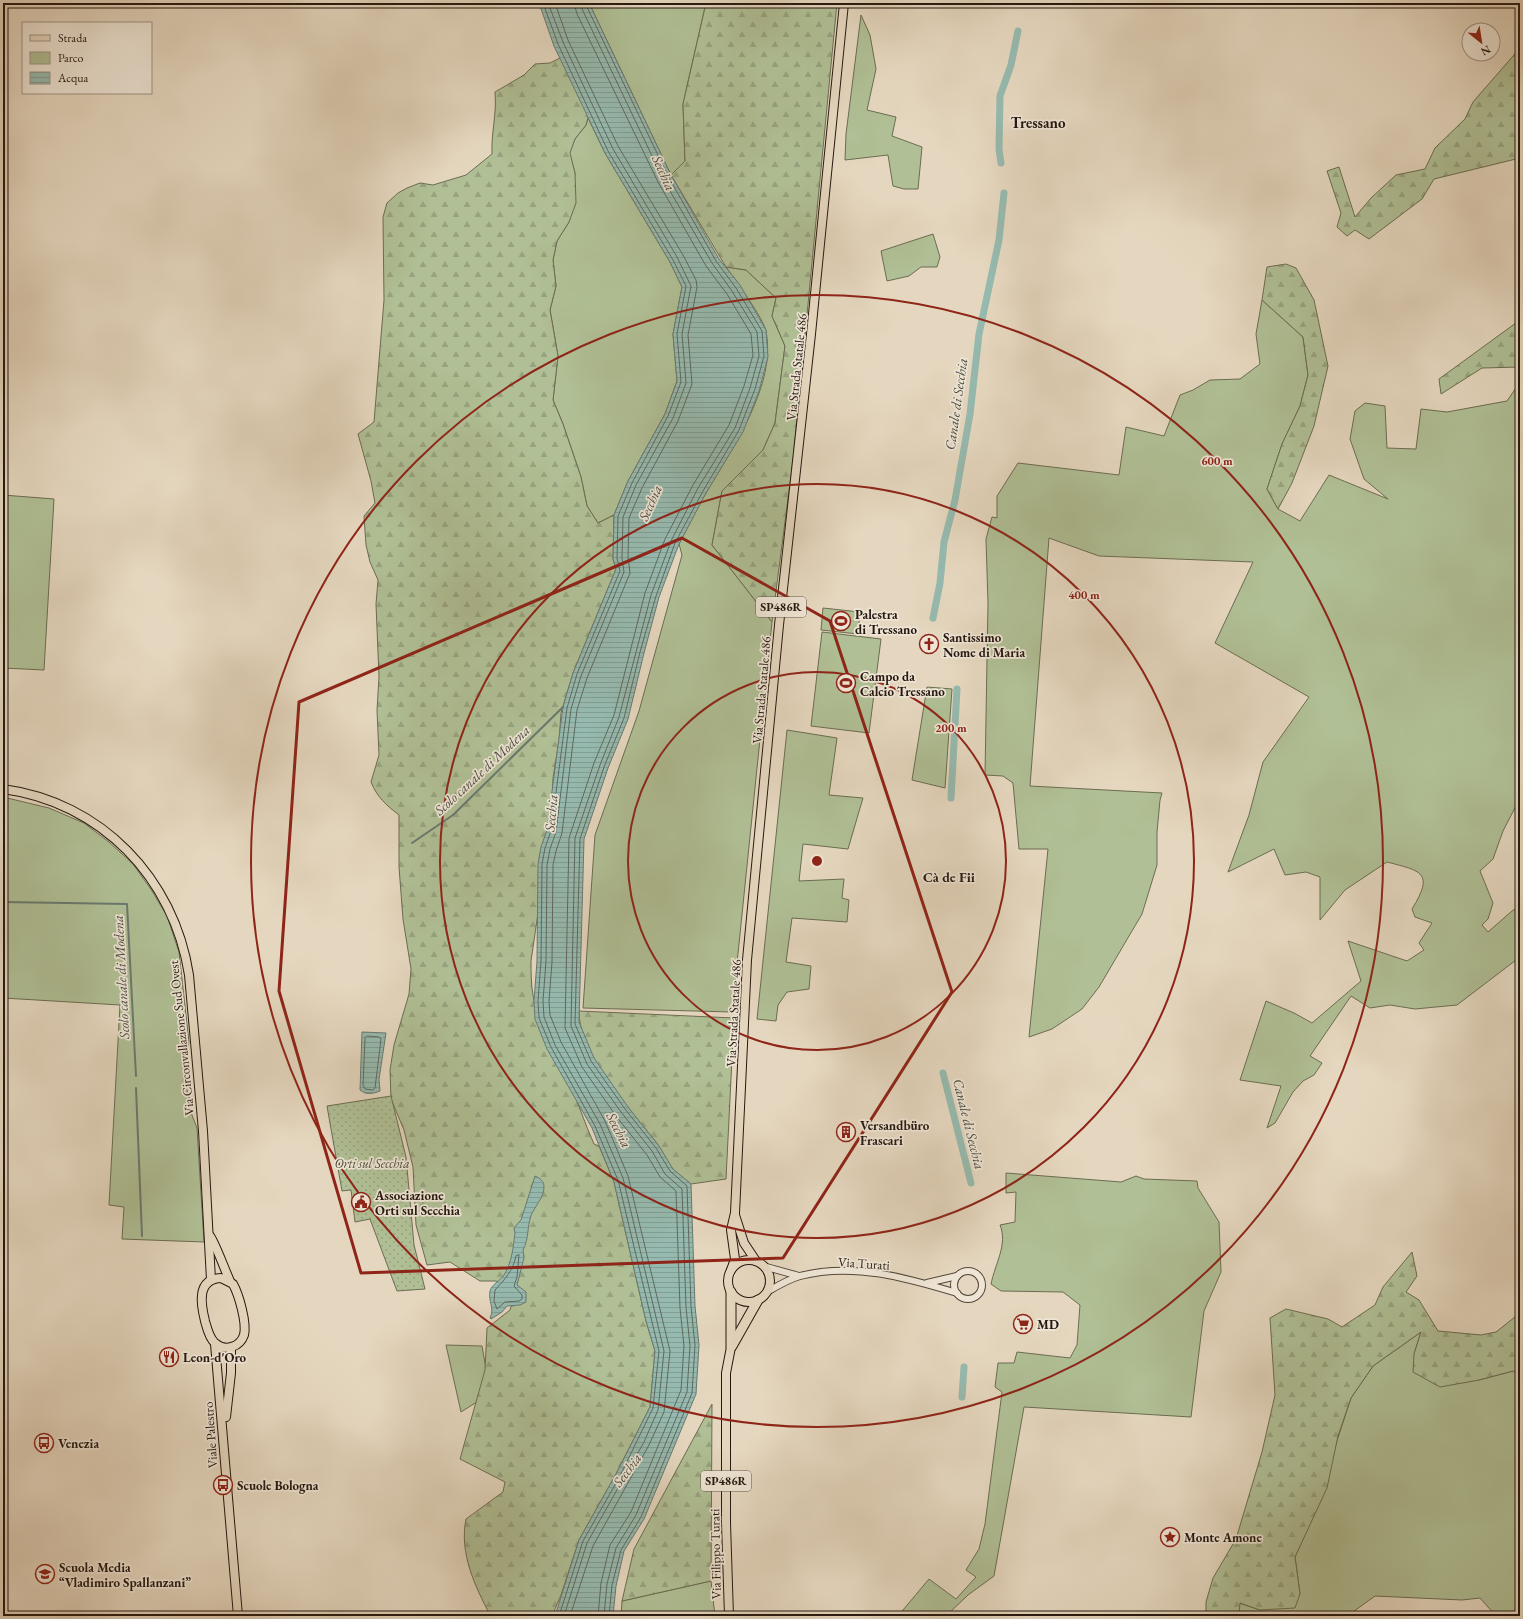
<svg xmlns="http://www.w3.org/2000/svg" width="1523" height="1619" font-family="'EB Garamond',serif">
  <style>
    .green { fill: #b0bf95; stroke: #6b6c52 }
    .forest { fill: url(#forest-firs); stroke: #6b6c52 }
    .garden { fill: url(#garden-dots); stroke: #6b6c52 }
    .water { fill: url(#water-rules); stroke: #69796f }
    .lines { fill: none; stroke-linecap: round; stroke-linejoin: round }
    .shore { stroke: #5e6960; stroke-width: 1 }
    .stream { stroke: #69796f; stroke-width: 2 }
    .canal { stroke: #96baaf; stroke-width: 7 }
    .minor-casing { stroke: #56483c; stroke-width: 8 }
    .major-casing { stroke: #261810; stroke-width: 10 }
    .highway-casing { stroke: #261810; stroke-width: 11 }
    .minor { stroke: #eee5d5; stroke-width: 6 }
    .major { stroke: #e5d7bf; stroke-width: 8 }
    .highway { stroke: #e5d7bf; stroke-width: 9 }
    .marked { fill: none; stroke: #8f2418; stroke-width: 3; stroke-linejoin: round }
    .ring { fill: none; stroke: #8f2418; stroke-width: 2 }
    .labels { text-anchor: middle; stroke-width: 3.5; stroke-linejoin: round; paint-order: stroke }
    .shield { fill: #eee5d5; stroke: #62564b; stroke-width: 1 }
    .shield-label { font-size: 12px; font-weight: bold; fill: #261810 }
    .street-label { font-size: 13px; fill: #261810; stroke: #eee5d5 }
    .poi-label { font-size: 13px; font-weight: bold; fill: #261810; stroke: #eee5d5; text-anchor: start }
    .park-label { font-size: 13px; font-style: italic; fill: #4f4a38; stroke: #eee5d5 }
    .water-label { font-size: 14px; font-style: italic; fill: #484940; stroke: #eee5d5 }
    .neighbourhood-label { font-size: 14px; font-weight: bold; fill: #261810; stroke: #eee5d5 }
    .quarter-label { font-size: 15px; font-weight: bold; fill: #261810; stroke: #eee5d5 }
    .centre { fill: #8f2418; stroke: #eee5d5; stroke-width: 2 }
    .ring-label { font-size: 12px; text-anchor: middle; font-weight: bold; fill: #8f2418; stroke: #eee5d5; stroke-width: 3.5; stroke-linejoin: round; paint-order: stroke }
  </style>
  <defs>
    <pattern id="forest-firs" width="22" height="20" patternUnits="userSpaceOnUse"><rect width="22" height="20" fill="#b0bf95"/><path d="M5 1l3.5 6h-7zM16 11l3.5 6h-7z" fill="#97a37f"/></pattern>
    <pattern id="garden-dots" width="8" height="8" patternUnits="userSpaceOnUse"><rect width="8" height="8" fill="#b0bf95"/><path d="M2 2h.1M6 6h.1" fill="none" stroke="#97a37f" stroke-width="1.8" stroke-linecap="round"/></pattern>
    <pattern id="water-rules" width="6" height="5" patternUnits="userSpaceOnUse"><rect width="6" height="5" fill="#96baaf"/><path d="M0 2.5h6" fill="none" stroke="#819f96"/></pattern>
  </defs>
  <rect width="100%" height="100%" fill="#e5d7bf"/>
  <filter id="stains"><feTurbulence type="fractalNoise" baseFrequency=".005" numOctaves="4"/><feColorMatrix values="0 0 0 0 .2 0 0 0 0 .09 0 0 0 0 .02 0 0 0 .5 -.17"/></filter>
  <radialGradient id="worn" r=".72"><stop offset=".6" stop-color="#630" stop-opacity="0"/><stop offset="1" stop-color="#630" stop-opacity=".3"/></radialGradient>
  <g class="green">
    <polygon points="589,3 706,3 683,104 685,161 671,175"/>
    <polygon points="861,15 870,35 876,69 867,110 896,117 892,136 922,147 918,189 904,189 893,186 888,155 845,160 846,134"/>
    <polygon points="588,118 605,153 670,262 682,287 673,334 677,381 665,414 628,481 614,515 598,523 587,506 581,477 563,424 553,400 558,356 550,310 556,286 553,260 557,241 569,222 575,173 569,153 575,139 586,125"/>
    <polygon points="933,234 940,257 937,267 921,267 909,276 887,281 881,251"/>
    <path d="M726,267L746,270L776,298L772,316L785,346L775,423L763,450L722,491L712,545L772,622L732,1012L583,1008L595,835L639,711L682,555L679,544C688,527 696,510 706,493C732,448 777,385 766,331C763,318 735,279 726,267Z"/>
    <path d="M1262,300L1303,337L1308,375L1300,406L1282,444L1267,489L1278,509L1300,521L1329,475L1388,499L1364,479L1350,439L1355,411L1365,403L1385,406L1387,448L1416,449L1421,409L1447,412L1507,401L1520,382V658L1515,670L1520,671V798L1503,831L1493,859L1480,871L1493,903L1488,919L1482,925L1488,932L1512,911L1520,906V957L1457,1005L1415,1009L1390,1005L1370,1008L1351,996L1310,1056L1322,1063L1314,1075L1303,1081L1293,1092L1275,1123L1267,1128L1281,1086L1240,1080L1266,1001L1294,1013L1312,1023L1361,981L1348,941L1407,961L1424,950L1419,943L1432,923L1415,917L1412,909C1435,872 1421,871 1387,862L1345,890L1320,920V877L1306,872L1285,875L1274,849L1228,872L1249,815L1263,762L1309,697L1215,643L1253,562L1099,556L1049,538L1030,786L1162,793L1160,800L1157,832V865L1142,914L1099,987L1082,1009L1052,1029L1029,1037L1048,849H1019L1013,783L1003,776L985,775L988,603L986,539L992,517L997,518V496L1018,463L1119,475L1126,427L1164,436L1180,395L1193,390L1210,380L1240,379L1260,364L1256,334Z"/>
    <polygon points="3,495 54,499 44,670 3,668"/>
    <polygon points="823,608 860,612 858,634 821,630"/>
    <polygon points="822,632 881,639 869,733 811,726"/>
    <polygon points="927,687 952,689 945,788 912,780"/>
    <polygon points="787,730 837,738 829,795 863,798 848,849 803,844 799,881 844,879 842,898 849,900 847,922 792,918 786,962 811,966 809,989 787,992 778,1005 776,1021 757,1019"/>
    <polygon points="3,797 49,808 84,823 109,842 133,864 152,891 167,916 179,952 189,1042 185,1062 186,1075 183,1080 189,1095 190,1110 197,1128 204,1242 122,1239 124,1207 109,1205 120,1005 3,998"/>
    <path d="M1006,1173L1121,1182L1136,1176L1144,1179L1197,1181L1198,1188L1219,1222L1221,1272L1204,1311L1191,1417L1024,1407L994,1576L968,1595L946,1616H898L929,1579L956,1599L976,1577L966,1570L979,1549L985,1524L1002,1392L995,1387L998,1363H1014L1017,1352L1070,1358L1077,1345L1080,1305L1063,1292L1001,1291L991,1284C995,1264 1008,1244 1000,1225L1015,1222L1016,1192L1006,1193Z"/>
    <polygon points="1421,1332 1414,1354 1479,1380 1513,1371 1520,1375 1520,1602 1511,1616 1496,1616 1480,1598 1462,1600 1375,1596 1350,1614 1350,1616 1239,1616 1239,1603 1260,1610 1300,1594 1295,1557 1310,1523 1351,1398 1373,1366"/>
    <polygon points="446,1345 482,1346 488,1380 480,1400 461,1412"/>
    <polygon points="711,1581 715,1616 621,1616 622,1601"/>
  </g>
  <g class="forest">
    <polygon points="706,3 837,3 793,460 772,622 712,545 722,491 763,450 775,423 785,346 772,316 776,298 746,270 726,267 671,175 685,161 683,104"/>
    <polygon points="1520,48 1520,158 1434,179 1422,199 1369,239 1355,230 1347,236 1337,227 1341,213 1327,171 1339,167 1355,217 1371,198 1396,175 1425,169 1435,148 1465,119 1473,102"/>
    <path d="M566,55L591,107L586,125L575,139L570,153L575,173L576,203L569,222L557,241L553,260L556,286L550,310L558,356L553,400L563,424L581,477L587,506L598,523L614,515L613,559L616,569L573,673L561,713L559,741L553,778L551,824L531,961C531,972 531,984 533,995C537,1026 559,1053 570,1082C578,1103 585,1124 594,1144L599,1146L614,1182L646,1321L655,1351L650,1407L616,1474L579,1540L561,1595L552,1616H498L490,1615C475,1586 459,1553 466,1519L503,1492L505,1482L460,1459L485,1370L487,1328L510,1310L515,1292L508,1283L495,1281H480L450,1262L427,1265L416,1225L413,1167L404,1130L391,1099L390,1070L394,1045L409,994L411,969L403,919L399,867V815C386,805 377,797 371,782L379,755L377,710L379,677L376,604L378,580L370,562L366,545L364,516L375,503L371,481L358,434L374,422L384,300L383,217L387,203L398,193L407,188L420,183L433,185L466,175L492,154C491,133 497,114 495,92L524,75L535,64L550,63Z"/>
    <polygon points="1286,264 1296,268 1314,300 1328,366 1314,426 1292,483 1278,509 1267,489 1282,444 1300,406 1308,375 1303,337 1262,300 1267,267"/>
    <polygon points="1520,320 1520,367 1482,368 1441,394 1439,379"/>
    <path d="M579,1011L734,1018L726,1179L691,1184C685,1179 677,1174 672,1168C666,1160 662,1150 656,1142C631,1111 578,1052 579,1011Z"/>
    <polygon points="1412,1252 1417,1276 1406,1292 1419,1300 1438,1331 1481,1335 1496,1332 1520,1313 1520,1375 1513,1371 1479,1380 1440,1387 1413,1372 1414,1354 1421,1332 1373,1366 1351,1398 1338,1436 1327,1488 1295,1557 1300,1594 1295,1608 1260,1610 1240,1603 1239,1616 1206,1616 1206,1602 1213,1578 1236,1539 1262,1452 1275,1395 1270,1318 1286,1309 1328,1319 1342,1327 1375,1305 1383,1287"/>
    <polygon points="712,1404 711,1581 622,1601 634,1549"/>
  </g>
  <polygon class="garden" points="391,1096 406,1157 414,1245 425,1289 397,1291 370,1219 355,1222 351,1190 342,1191 327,1106"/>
  <g class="water">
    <polygon points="539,3 589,3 671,175 719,259 740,285 766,330 768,357 759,391 743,432 706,493 679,544 659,597 644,653 628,719 608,768 584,839 579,1022 594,1058 628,1107 659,1146 673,1169 691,1184 695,1306 699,1345 696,1394 644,1519 624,1551 616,1586 613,1616 555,1616 579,1540 616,1474 650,1407 655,1351 646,1321 614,1182 592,1128 547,1049 535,1019 534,1001 537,961 538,864 541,847 547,830 563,707 573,673 616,569 613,559 614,515 628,481 665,414 677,381 673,334 682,287 670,262 605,153 554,46"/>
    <path d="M362,1032L386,1033L379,1079L380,1091C372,1094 366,1095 360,1090Z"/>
    <path d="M535,1176C540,1178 544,1181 544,1187C544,1198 534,1207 531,1216C527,1227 529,1239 523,1250L524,1258L517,1285L526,1292V1302L520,1305L507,1306L502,1312L491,1319L490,1318C495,1309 488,1301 490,1291C492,1284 500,1281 504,1275C512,1262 513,1248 515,1233L514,1228L521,1220Z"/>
  </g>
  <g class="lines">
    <g class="shore">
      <polyline points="543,3 558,44 608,151 673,260 686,286 677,334 681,382 668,416 632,483 618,516 617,558 620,571 577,674 567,708 551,831 545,848 542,864 541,961 538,1001 539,1018 551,1047 595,1126 618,1180 659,1351 653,1408 620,1476 583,1541 559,1616"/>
      <polyline points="548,3 563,42 613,149 677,257 691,286 682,334 686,383 673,418 636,485 623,517 622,558 624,572 581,676 571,709 556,832 550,849 547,865 546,961 543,1001 544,1017 555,1045 600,1124 623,1178 664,1351 658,1410 644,1442 587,1543 564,1616"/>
      <polyline points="555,3 568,40 618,146 683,255 696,280 697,287 688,335 692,384 678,421 642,488 629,518 628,557 630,573 587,678 577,710 562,833 556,851 553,865 552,962 549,1001 550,1015 561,1042 605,1121 628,1176 670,1351 664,1412 649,1445 593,1546 570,1616"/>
      <polyline points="574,3 577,14 658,182 706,266 727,294 751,334 753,355 744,386 729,425 693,485 665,539 645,593 614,715 594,763 569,838 565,1028 582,1067 616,1116 647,1155 660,1177 676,1191 680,1308 684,1346 681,1390 631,1512 610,1545 601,1583 598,1616"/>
      <polyline points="580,3 583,11 663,179 712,263 732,291 757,332 759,356 750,388 735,428 698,488 671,541 651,595 619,717 600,765 575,838 571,1026 587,1064 621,1112 652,1151 665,1174 682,1189 686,1307 690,1346 687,1392 636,1515 616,1548 607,1584 604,1616"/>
      <polyline points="585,3 668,176 716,261 736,288 762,331 764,356 755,389 739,430 703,491 675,543 656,596 640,652 624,718 604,767 580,839 575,1024 591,1061 625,1109 656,1148 670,1171 687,1186 691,1307 695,1345 692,1393 641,1517 621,1550 612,1585 609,1616"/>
      <polygon points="367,1036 379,1037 381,1039 375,1088 373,1090 365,1089 363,1085 365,1038"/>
      <path d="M519,1255L517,1277L514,1286L522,1295V1299L519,1301L505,1302L497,1309L494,1301L495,1290C505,1279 513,1271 516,1256Z"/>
    </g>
    <g class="stream">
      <polyline points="412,843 453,815 563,707"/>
      <polyline points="3,902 127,904 136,1076"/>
      <polyline points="136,1088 142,1236"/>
      <polyline points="1514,1616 1520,1609"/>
    </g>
    <g class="canal">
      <polyline points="1001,163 999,149 1000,96 1011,65 1018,31"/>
      <polyline points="933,618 940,583 944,542 955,500 970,414 979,334 999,240 1004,193"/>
      <polyline points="951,798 957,689"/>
      <polyline points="943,1073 971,1183"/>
      <polyline points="962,1397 964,1367"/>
    </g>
    <defs>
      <g id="minor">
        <polyline points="763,1266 799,1276"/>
        <circle cx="968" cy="1285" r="14"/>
        <polyline points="927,1283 957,1276"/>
        <path d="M767,1292C777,1286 789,1279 800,1276C853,1262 907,1278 957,1293"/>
      </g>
      <g id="major">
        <path d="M3,789C101,802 174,878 189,975L203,1131L211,1280"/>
        <polyline points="735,1215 744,1243 756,1261"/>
        <path d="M210,1236C214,1240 226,1273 230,1281"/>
        <circle cx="749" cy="1281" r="21"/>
        <polyline points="731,1270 735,1259 731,1230 735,1213 747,960 779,625 811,334 844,3"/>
        <path d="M221,1278L233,1284C239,1295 247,1323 244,1335C240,1347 225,1352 215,1343C209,1338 207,1328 205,1321C201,1305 196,1279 221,1278Z"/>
        <polyline points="215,1344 238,1616"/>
        <polyline points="226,1417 231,1373 231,1348"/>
        <polyline points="729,1616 726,1523 726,1373 731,1347"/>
      </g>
      <g id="highway">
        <polyline points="732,1346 758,1300"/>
        <polyline points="731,1347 731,1292"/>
      </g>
    </defs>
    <use href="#minor" class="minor-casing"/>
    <use href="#major" class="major-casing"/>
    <use href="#highway" class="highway-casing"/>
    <use href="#minor" class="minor"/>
    <use href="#major" class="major"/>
    <use href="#highway" class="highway"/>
  </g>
  <path class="marked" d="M682,538L830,621L952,992L783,1258L361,1273L279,991L299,702Z"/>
  <g class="ring">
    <circle cx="817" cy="861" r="189"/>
    <circle cx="817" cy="861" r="377"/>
    <circle cx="817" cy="861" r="566"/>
  </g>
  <defs>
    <symbol id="stadium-ring" viewBox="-11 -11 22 22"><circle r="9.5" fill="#eee5d5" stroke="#8f2418" stroke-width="1.5"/><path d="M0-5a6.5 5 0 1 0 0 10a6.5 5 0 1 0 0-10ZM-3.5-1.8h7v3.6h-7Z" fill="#8f2418"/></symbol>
    <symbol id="church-ring" viewBox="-11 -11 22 22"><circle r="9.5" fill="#eee5d5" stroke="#8f2418" stroke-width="1.5"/><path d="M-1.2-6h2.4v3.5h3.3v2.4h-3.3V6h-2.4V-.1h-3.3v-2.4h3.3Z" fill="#8f2418"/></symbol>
    <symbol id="building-ring" viewBox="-11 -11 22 22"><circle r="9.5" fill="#eee5d5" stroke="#8f2418" stroke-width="1.5"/><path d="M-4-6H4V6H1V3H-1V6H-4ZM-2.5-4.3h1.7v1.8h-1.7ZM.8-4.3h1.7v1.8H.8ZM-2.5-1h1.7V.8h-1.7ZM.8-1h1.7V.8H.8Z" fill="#8f2418"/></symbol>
    <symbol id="civic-ring" viewBox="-11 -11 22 22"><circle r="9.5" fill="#eee5d5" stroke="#8f2418" stroke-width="1.5"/><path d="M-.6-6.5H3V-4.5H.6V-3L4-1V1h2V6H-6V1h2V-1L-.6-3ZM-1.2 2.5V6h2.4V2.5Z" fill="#8f2418"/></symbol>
    <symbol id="supermarket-ring" viewBox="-11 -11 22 22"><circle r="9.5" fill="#eee5d5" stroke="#8f2418" stroke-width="1.5"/><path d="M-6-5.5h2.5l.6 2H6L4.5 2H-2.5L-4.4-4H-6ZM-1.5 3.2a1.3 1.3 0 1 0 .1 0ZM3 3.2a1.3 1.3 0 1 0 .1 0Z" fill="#8f2418"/></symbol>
    <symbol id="restaurant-ring" viewBox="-11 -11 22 22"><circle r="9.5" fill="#eee5d5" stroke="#8f2418" stroke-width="1.5"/><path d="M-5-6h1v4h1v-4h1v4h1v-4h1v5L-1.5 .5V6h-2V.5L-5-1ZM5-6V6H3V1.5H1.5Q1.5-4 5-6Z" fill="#8f2418"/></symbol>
    <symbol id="bus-ring" viewBox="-11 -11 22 22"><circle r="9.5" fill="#eee5d5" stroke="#8f2418" stroke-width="1.5"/><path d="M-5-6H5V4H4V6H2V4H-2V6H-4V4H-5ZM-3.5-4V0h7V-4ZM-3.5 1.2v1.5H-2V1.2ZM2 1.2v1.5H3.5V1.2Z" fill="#8f2418"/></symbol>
    <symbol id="sight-ring" viewBox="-11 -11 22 22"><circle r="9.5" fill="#eee5d5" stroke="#8f2418" stroke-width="1.5"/><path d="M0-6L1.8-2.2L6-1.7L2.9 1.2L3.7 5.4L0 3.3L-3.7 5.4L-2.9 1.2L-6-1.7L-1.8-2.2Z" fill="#8f2418"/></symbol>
    <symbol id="school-ring" viewBox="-11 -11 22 22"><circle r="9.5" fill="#eee5d5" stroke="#8f2418" stroke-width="1.5"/><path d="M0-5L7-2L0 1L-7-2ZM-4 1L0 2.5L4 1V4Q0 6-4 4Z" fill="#8f2418"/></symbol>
  </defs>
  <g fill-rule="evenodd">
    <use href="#stadium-ring" x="830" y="610" width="22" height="22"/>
    <use href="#church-ring" x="918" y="633" width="22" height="22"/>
    <use href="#stadium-ring" x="835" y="672" width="22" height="22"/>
    <use href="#building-ring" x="835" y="1121" width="22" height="22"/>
    <use href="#civic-ring" x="350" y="1191" width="22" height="22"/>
    <use href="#supermarket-ring" x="1012" y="1313" width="22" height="22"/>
    <use href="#restaurant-ring" x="158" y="1346" width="22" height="22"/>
    <use href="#bus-ring" x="33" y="1432" width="22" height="22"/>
    <use href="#bus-ring" x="212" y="1474" width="22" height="22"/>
    <use href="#sight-ring" x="1159" y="1526" width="22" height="22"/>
    <use href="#school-ring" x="34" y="1563" width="22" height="22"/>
  </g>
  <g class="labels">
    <g class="shield">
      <rect x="756" y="597" width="50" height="20" rx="3"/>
      <rect x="701" y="1471" width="50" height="20" rx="3"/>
    </g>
    <g class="shield-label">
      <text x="781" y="611">SP486R</text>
      <text x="726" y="1485">SP486R</text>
    </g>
    <g class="street-label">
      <text transform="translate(796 367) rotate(-84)" y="5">Via Strada Statale 486</text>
      <text transform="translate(761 690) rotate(-85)" y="5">Via Strada Statale 486</text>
      <text transform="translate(733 1013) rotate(-87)" y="5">Via Strada Statale 486</text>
      <text transform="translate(181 1038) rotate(-96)" y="5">Via Circonvallazione Sud Ovest</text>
      <text transform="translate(864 1263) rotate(4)" y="5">Via Turati</text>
      <text transform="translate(210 1435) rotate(-94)" y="5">Viale Palestro</text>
      <text transform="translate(715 1554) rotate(-91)" y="5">Via Filippo Turati</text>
    </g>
    <g class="poi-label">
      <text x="855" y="619">Palestra<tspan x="855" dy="15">di Tressano</tspan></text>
      <text x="943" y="642">Santissimo<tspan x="943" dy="15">Nome di Maria</tspan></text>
      <text x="860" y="681">Campo da<tspan x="860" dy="15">Calcio Tressano</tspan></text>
      <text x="860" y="1130">Versandbüro<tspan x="860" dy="15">Frascari</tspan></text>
      <text x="375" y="1200">Associazione<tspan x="375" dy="15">Orti sul Secchia</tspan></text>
      <text x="1037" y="1329">MD</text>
      <text x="183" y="1362">Leon-d'Oro</text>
      <text x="58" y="1448">Venezia</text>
      <text x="237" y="1490">Scuole Bologna</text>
      <text x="1184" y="1542">Monte Amone</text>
      <text x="59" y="1572">Scuola Media<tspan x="59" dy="15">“Vladimiro Spallanzani”</tspan></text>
    </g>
    <g class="park-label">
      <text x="372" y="1168">Orti sul Secchia</text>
    </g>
    <g class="water-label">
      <text transform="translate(664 173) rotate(66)" y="5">Secchia</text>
      <text transform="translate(956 404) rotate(-82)" y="5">Canale di Secchia</text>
      <text transform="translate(650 503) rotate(-66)" y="5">Secchia</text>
      <text transform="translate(482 770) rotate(-43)" y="5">Scolo canale di Modena</text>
      <text transform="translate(551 813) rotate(-85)" y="5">Secchia</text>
      <text transform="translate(121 977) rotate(-93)" y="5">Scolo canale di Modena</text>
      <text transform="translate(969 1124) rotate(76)" y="5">Canale di Secchia</text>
      <text transform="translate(619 1130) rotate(63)" y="5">Secchia</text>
      <text transform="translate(627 1470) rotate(-53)" y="5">Secchia</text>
    </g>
    <g class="neighbourhood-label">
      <text x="949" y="882">Cà de Fii</text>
    </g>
    <g class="quarter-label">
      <text x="1038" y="128">Tressano</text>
    </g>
  </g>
  <circle cx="817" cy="861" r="6" class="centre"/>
  <g class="ring-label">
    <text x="1217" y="465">600 m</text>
    <text x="1084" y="599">400 m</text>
    <text x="951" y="732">200 m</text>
  </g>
  <rect width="1523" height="1619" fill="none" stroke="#e5d7bf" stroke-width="16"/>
  <rect x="4" y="4" width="1515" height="1611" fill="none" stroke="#261810" stroke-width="2"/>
  <rect x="8" y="8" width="1507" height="1603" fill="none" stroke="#261810"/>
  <rect x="22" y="22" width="130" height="72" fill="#eee5d5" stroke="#9e9386"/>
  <rect x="30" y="35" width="20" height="6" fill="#e5d7bf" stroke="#9e9386"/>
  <text x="58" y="42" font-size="12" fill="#261810">Strada</text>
  <rect x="30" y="52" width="20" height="12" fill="#b0bf95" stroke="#9e9386"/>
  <text x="58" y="62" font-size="12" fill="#261810">Parco</text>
  <rect x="30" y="72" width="20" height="12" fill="url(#water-rules)" stroke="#9e9386"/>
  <text x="58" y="82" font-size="12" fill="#261810">Acqua</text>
  <g transform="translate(1481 42) rotate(150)"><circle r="19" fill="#eee5d5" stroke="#9e9386"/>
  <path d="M0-3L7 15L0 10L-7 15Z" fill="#8f2418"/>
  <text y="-6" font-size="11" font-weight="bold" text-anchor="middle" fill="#261810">N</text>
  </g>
  <rect width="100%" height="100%" filter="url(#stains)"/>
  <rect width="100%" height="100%" fill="url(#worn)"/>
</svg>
